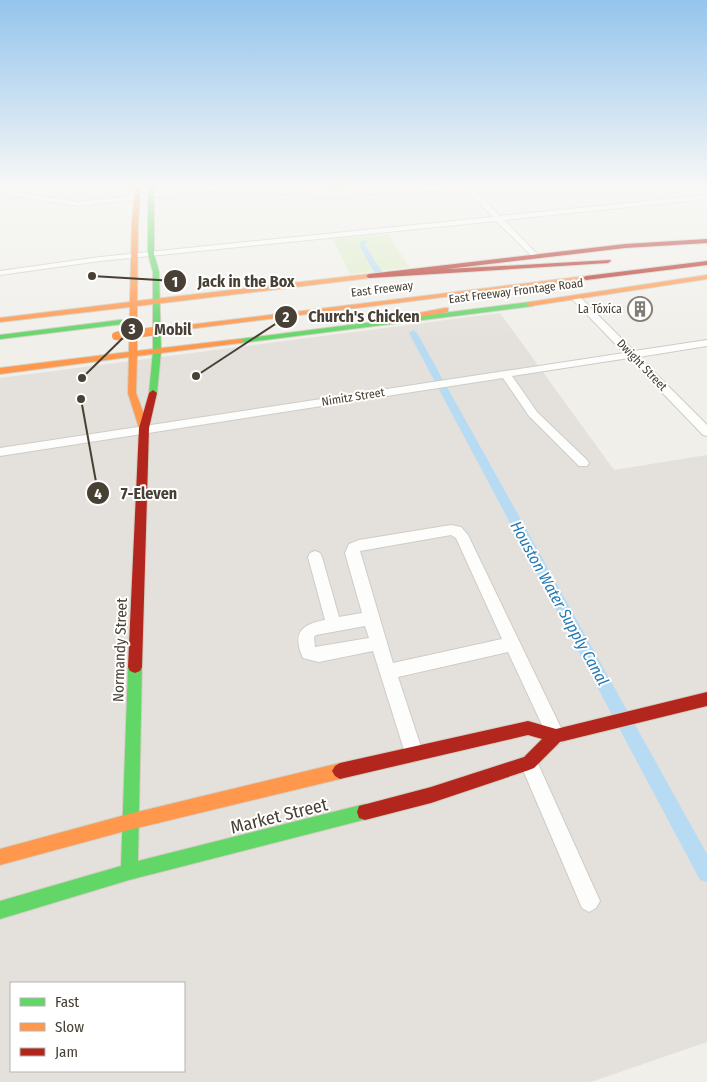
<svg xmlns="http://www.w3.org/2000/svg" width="707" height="1082" font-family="'Fira Sans Condensed',sans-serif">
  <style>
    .industrial { fill: #e4e0db; fill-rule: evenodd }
    .green { fill: #deedc7 }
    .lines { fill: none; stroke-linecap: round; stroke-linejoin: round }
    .canal { fill: #b6dbf3; fill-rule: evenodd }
    .street-casing { stroke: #cfccc7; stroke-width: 2 }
    .fast-casing { stroke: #d2cec1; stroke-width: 2 }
    .slow-casing { stroke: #d2cec1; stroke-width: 2 }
    .jam-casing { stroke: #d2cec1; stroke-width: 2 }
    .street { fill: #fdfdfc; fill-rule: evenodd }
    .fast { fill: #63d668; fill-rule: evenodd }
    .slow { fill: #ff974d; fill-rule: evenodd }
    .jam { fill: #b3261e; fill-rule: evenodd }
    .slow-bridge-casing { stroke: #cbbca2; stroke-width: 9; stroke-linecap: butt }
    .slow-bridge { stroke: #ff974d; stroke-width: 8 }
    .labels { text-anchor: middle; stroke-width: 4; stroke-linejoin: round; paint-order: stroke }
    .far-street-label { font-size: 12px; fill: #484034; stroke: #fff }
    .far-poi-label { font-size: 12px; fill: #484034; stroke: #fff; text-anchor: end }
    .street-label { font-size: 15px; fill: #484034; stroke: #fff }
    .water-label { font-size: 16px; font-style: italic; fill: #237ab4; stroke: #fff }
    .near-street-label { font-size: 18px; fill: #484034; stroke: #fff }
    .leader { fill: none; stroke: #484034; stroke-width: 2 }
    .callout-dot { fill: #484034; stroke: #fff; stroke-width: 2 }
    .mark-label { font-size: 15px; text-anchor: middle; font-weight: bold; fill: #fff }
    .callout-label { font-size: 16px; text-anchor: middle; font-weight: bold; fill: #484034; stroke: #fff; stroke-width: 4; stroke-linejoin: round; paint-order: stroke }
  </style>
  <rect width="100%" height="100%" fill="#f0efea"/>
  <path class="industrial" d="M500,313L614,470L707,455V1042L591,1082H0V378ZM11,983H184V1071H11Z"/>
  <g class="green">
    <polygon points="247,187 427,187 336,191"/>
    <polygon points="388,234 409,267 350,274 333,239"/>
  </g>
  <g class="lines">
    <g class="canal">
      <polygon points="362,240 367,241 365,245 382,272 381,274 375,274 359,245"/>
      <polygon points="413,330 417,333 707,854 707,882 700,880 409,333"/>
    </g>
    <defs>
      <g id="street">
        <polygon points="208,187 336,192 432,187 478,187 474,189 500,216 707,195 707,199 504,220 537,254 537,258 534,258 496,221 100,261 0,275 0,271 100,257 493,217 467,189 336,196 209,191 79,206 0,194 0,190 79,202"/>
        <polygon points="576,295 579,296 634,351 707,340 707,346 639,357 707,425 707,436 703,435 629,358 512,376 537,412 587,460 589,463 587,466 579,466 529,416 503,378 0,456 0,448 624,353 573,300 572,298"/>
        <path d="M451,525L461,527L468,535L562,730L565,736L562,742L556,745L550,742L508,652L398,677L423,753L420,759L414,762L408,759L405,753L373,651L319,662L303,658C292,634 301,624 325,620L308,557L310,553L315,551L320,553L322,557L339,617L362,613L345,553L349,544L359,540ZM451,535L456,538L502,639L393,663L360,551ZM365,626L369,638L315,647L314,637L316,635Z"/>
        <polygon points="529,754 535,757 600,901 596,908 589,912 582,908 520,763 523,757"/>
      </g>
      <g id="fast">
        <polygon points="148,187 154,187 154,254 159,272 161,351 157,393 153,396 149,393 153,351 153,272 148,254"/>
        <polygon points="530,302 534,304 533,306 240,343 236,341 240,339"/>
        <polygon points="120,320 123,320 123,324 0,339 0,335"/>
        <polygon points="135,661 140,663 142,667 138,861 365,804 371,806 373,812 371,818 129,880 0,919 0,901 121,866 128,667 130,663"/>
      </g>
      <g id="slow">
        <polygon points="135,187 141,187 138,224 137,301 369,274 372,276 369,278 137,306 137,351 240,339 244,341 240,343 137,356 136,393 149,428 144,431 139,428 128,393 129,357 0,374 0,368 129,352 130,307 0,322 0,318 130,302 132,224"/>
        <polygon points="707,275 707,279 530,306 526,304 530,302"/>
        <polygon points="586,276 588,277 588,279 180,330 176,328 180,326"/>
        <polygon points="445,308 448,308 448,312 388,323 384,321 388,319"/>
        <polygon points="340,763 345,766 348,771 345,776 340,779 129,830 0,865 0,849 129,814"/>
      </g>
      <g id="jam">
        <polygon points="707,239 707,243 625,248 447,269 610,260 611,261 608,263 369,278 366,276 369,274 625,244"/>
        <polygon points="707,261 707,265 586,280 583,278 586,276"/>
        <polygon points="153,390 157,393 149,428 142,667 140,671 135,673 130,671 128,667 139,428 149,393"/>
        <polygon points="707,692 707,706 560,742 534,768 529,770 431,803 365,820 359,818 357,812 359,806 431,787 524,757 542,739 528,735 340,779 335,776 332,771 335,766 340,763 528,721 556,729"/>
      </g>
    </defs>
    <use href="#street" class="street-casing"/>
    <use href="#fast" class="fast-casing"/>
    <use href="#slow" class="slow-casing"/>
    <use href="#jam" class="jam-casing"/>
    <use href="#street" class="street"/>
    <use href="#fast" class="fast"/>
    <use href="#slow" class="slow"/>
    <use href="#jam" class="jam"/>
    <defs>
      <polyline id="slow-bridge" points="116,336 180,328"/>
    </defs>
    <use href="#slow-bridge" class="slow-bridge-casing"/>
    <use href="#slow-bridge" class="slow-bridge"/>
  </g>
  <linearGradient id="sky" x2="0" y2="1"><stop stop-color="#94c4ec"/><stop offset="0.55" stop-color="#f8f8f6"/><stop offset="1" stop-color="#f8f8f6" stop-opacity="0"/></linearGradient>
  <rect width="707" height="339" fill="url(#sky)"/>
  <defs>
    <symbol id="building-ring" viewBox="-11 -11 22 22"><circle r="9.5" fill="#fff" stroke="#837d74" stroke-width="1.5"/><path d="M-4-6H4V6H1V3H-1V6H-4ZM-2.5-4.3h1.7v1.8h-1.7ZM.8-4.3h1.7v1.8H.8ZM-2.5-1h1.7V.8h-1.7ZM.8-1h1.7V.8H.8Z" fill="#837d74"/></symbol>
  </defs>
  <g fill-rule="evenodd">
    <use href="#building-ring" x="626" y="295" width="28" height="28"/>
  </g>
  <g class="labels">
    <g class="far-street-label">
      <text transform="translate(382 289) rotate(-7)" y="4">East Freeway</text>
      <text transform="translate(516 291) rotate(-7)" y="4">East Freeway Frontage Road</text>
      <text transform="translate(642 365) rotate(46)" y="4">Dwight Street</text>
      <text transform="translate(353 397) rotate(-9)" y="4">Nimitz Street</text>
    </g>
    <g class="far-poi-label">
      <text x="622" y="313">La Tóxíca</text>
    </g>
    <g class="street-label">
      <text transform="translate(120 650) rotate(-88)" y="5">Normandy Street</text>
    </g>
    <g class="water-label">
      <text transform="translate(560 603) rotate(61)" y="6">Houston Water Supply Canal</text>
    </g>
    <g class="near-street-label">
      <text transform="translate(279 816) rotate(-14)" y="6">Market Street</text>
    </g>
  </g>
  <path class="leader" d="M92 276L175 281M196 376L286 317M82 378L132 329M81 399L98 493"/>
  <g class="callout-dot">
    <circle cx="92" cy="276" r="5"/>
    <circle cx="196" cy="376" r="5"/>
    <circle cx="82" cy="378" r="5"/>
    <circle cx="81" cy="399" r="5"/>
    <circle cx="175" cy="281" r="12"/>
    <circle cx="286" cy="317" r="12"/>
    <circle cx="132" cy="329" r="12"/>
    <circle cx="98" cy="493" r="12"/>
  </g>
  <g class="mark-label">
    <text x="175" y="287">1</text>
    <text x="286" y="322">2</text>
    <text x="132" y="334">3</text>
    <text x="98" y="499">4</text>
  </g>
  <g class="callout-label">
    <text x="246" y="287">Jack in the Box</text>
    <text x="364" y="322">Church's Chicken</text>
    <text x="173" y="335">Mobil</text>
    <text x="149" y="499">7-Eleven</text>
  </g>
  <rect x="10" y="982" width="175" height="90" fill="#ffffff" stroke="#b6b3ae"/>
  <rect x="20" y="998" width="25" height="8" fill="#63d668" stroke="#b6b3ae"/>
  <text x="55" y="1007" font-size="15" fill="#484034">Fast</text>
  <rect x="20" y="1023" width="25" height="8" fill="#ff974d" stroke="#b6b3ae"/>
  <text x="55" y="1032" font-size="15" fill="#484034">Slow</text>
  <rect x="20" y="1048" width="25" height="8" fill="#b3261e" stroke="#b6b3ae"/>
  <text x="55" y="1057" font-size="15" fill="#484034">Jam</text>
</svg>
